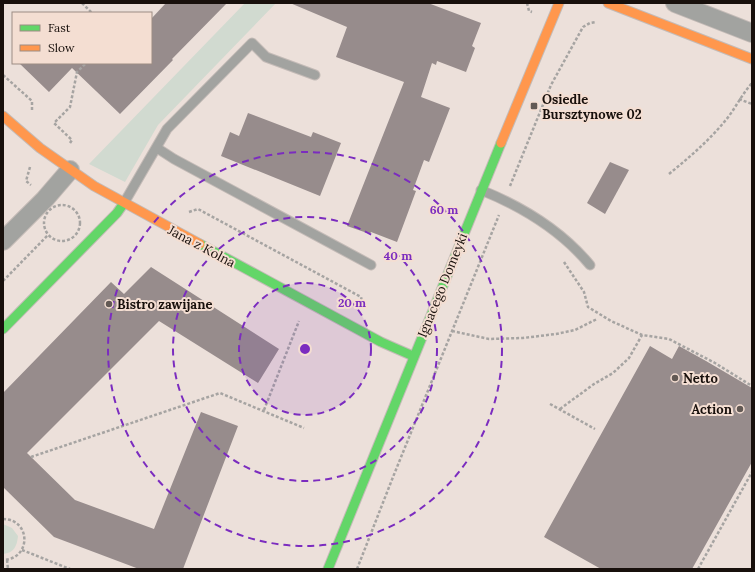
<svg xmlns="http://www.w3.org/2000/svg" width="755" height="572" font-family="Lora,serif">
  <style>
    .green { fill: #d1dad0 }
    .building { fill: #978c8c }
    .lines { fill: none; stroke-linecap: round; stroke-linejoin: round }
    .lane-casing { stroke: #c4bbb7; stroke-width: 11 }
    .street-casing { stroke: #c4bbb7; stroke-width: 20 }
    .fast-casing { stroke: #c4bbb7; stroke-width: 11 }
    .slow-casing { stroke: #c4bbb7; stroke-width: 11 }
    .path { stroke: #a6a4a2; stroke-width: 2.5; stroke-dasharray: 3 2; stroke-linecap: butt }
    .lane { stroke: #a2a3a0; stroke-width: 9 }
    .street { stroke: #a2a3a0; stroke-width: 18 }
    .fast { stroke: #63d668; stroke-width: 9 }
    .slow { stroke: #ff974d; stroke-width: 9 }
    .ring { fill: none; stroke: #7b2cbf; stroke-width: 2; stroke-dasharray: 7 5 }
    .poi-dot { fill: #625954; stroke: #f4ded2; stroke-width: 1.5 }
    .labels { text-anchor: middle; stroke-width: 4; stroke-linejoin: round; paint-order: stroke }
    .poi-label { font-size: 13px; font-weight: bold; fill: #18100c; stroke: #f4ded2; text-anchor: start }
    .street-label { font-size: 13px; fill: #18100c; stroke: #f4ded2 }
    .centre { fill: #7b2cbf; stroke: #f4ded2; stroke-width: 2 }
    .ring-label { font-size: 12px; text-anchor: middle; font-weight: bold; fill: #7b2cbf; stroke: #f4ded2; stroke-width: 4; stroke-linejoin: round; paint-order: stroke }
  </style>
  <rect width="100%" height="100%" fill="#ece0da"/>
  <g class="green">
    <polygon points="245,3 276,3 158,125 125,182 89,164"/>
    <path d="M3,524L12,528L18,536C17,546 14,553 3,554Z"/>
  </g>
  <g class="building">
    <polygon points="166,3 227,3 172,59 173,60 120,114 72,68 49,92 19,63 151,63 151,19"/>
    <polygon points="290,3 428,3 481,23 472,46 475,48 466,72 437,61 436,65 432,63 421,97 450,108 429,162 424,160 413,190 416,191 397,242 371,232 370,234 347,226 404,82 336,57 347,27"/>
    <polygon points="248,113 311,137 313,132 341,143 320,196 221,156 230,132 239,136"/>
    <polygon points="610,162 629,170 605,214 587,203"/>
    <polygon points="151,267 279,349 258,383 159,321 27,453 75,500 154,529 201,412 238,426 183,569 139,569 54,537 3,487 3,393 111,282 124,294"/>
    <polygon points="650,346 672,359 679,346 706,361 752,388 752,462 692,569 601,569 544,537"/>
  </g>
  <g class="lines">
    <defs>
      <g id="lane">
        <polyline points="157,148 174,159 371,265"/>
        <path d="M481,190C523,207 561,230 590,265"/>
        <polyline points="124,203 167,129 252,43 266,57 315,75"/>
      </g>
      <g id="street">
        <polyline points="675,3 752,33"/>
        <polyline points="3,241 45,199 70,170"/>
      </g>
      <g id="fast">
        <polyline points="200,244 381,342 413,356"/>
        <polyline points="3,329 117,213 124,203"/>
        <polyline points="328,569 501,143"/>
      </g>
      <g id="slow">
        <polyline points="608,3 752,59"/>
        <polyline points="3,116 40,148 94,186 200,244"/>
        <polyline points="501,143 559,3"/>
      </g>
    </defs>
    <use href="#lane" class="lane-casing"/>
    <use href="#street" class="street-casing"/>
    <use href="#fast" class="fast-casing"/>
    <use href="#slow" class="slow-casing"/>
    <g class="path">
      <polyline points="82,3 92,13"/>
      <polyline points="527,3 529,11 532,12"/>
      <polyline points="3,75 32,101 32,112"/>
      <polyline points="739,99 752,104"/>
      <polyline points="70,143 72,140 54,123 70,107 77,72 86,63"/>
      <polyline points="30,167 26,181 31,185"/>
      <path d="M669,174C691,156 712,138 729,116C737,105 743,93 752,83"/>
      <polyline points="510,186 551,85 583,27 590,23 596,22"/>
      <circle cx="62" cy="223" r="18"/>
      <polyline points="189,212 198,209 361,297 363,307"/>
      <polyline points="564,262 584,292 588,307 611,321 642,335 669,339 715,363 752,386"/>
      <polyline points="3,281 48,235"/>
      <polyline points="452,331 489,339 523,338 556,334 575,330 597,319"/>
      <polyline points="550,404 595,429"/>
      <polyline points="560,409 594,384 613,373 629,358 642,335"/>
      <polyline points="264,410 299,321"/>
      <polyline points="31,457 220,393 304,428"/>
      <path d="M3,519C31,519 32,559 3,560"/>
      <polyline points="22,550 70,569"/>
      <polyline points="7,560 8,569"/>
      <polyline points="357,569 393,477 499,215"/>
      <polyline points="698,569 752,472"/>
    </g>
    <use href="#lane" class="lane"/>
    <use href="#street" class="street"/>
    <use href="#fast" class="fast"/>
    <use href="#slow" class="slow"/>
  </g>
  <circle cx="305" cy="349" r="66" fill="#7b2cbf" fill-opacity=".12"/>
  <g class="ring">
    <circle cx="305" cy="349" r="66"/>
    <circle cx="305" cy="349" r="132"/>
    <circle cx="305" cy="349" r="197"/>
  </g>
  <g class="poi-dot">
    <rect x="530" y="102" width="8" height="8" rx="2"/>
    <circle cx="109" cy="304" r="4"/>
    <circle cx="675" cy="378" r="4"/>
    <circle cx="740" cy="409" r="4"/>
  </g>
  <g class="labels">
    <g class="poi-label">
      <text x="542" y="104">Osiedle<tspan x="542" dy="15">Bursztynowe 02</tspan></text>
      <text x="117" y="309">Bistro zawijane</text>
      <text x="683" y="383">Netto</text>
      <text x="732" y="414" text-anchor="end">Action</text>
    </g>
    <g class="street-label">
      <text transform="translate(202 246) rotate(28)" y="5">Jana z Kolna</text>
      <text transform="translate(442 285) rotate(-68)" y="5">Ignacego Domeyki</text>
    </g>
  </g>
  <circle cx="305" cy="349" r="6" class="centre"/>
  <g class="ring-label">
    <text x="444" y="214">60 m</text>
    <text x="398" y="260">40 m</text>
    <text x="352" y="307">20 m</text>
  </g>
  <rect width="755" height="572" fill="none" stroke="#18100c" stroke-width="8"/>
  <rect x="12" y="12" width="140" height="52" fill="#f4ded2" stroke="#9c8c83"/>
  <rect x="20" y="25" width="20" height="6" fill="#63d668" stroke="#9c8c83"/>
  <text x="48" y="32" font-size="12" fill="#18100c">Fast</text>
  <rect x="20" y="45" width="20" height="6" fill="#ff974d" stroke="#9c8c83"/>
  <text x="48" y="52" font-size="12" fill="#18100c">Slow</text>
</svg>
